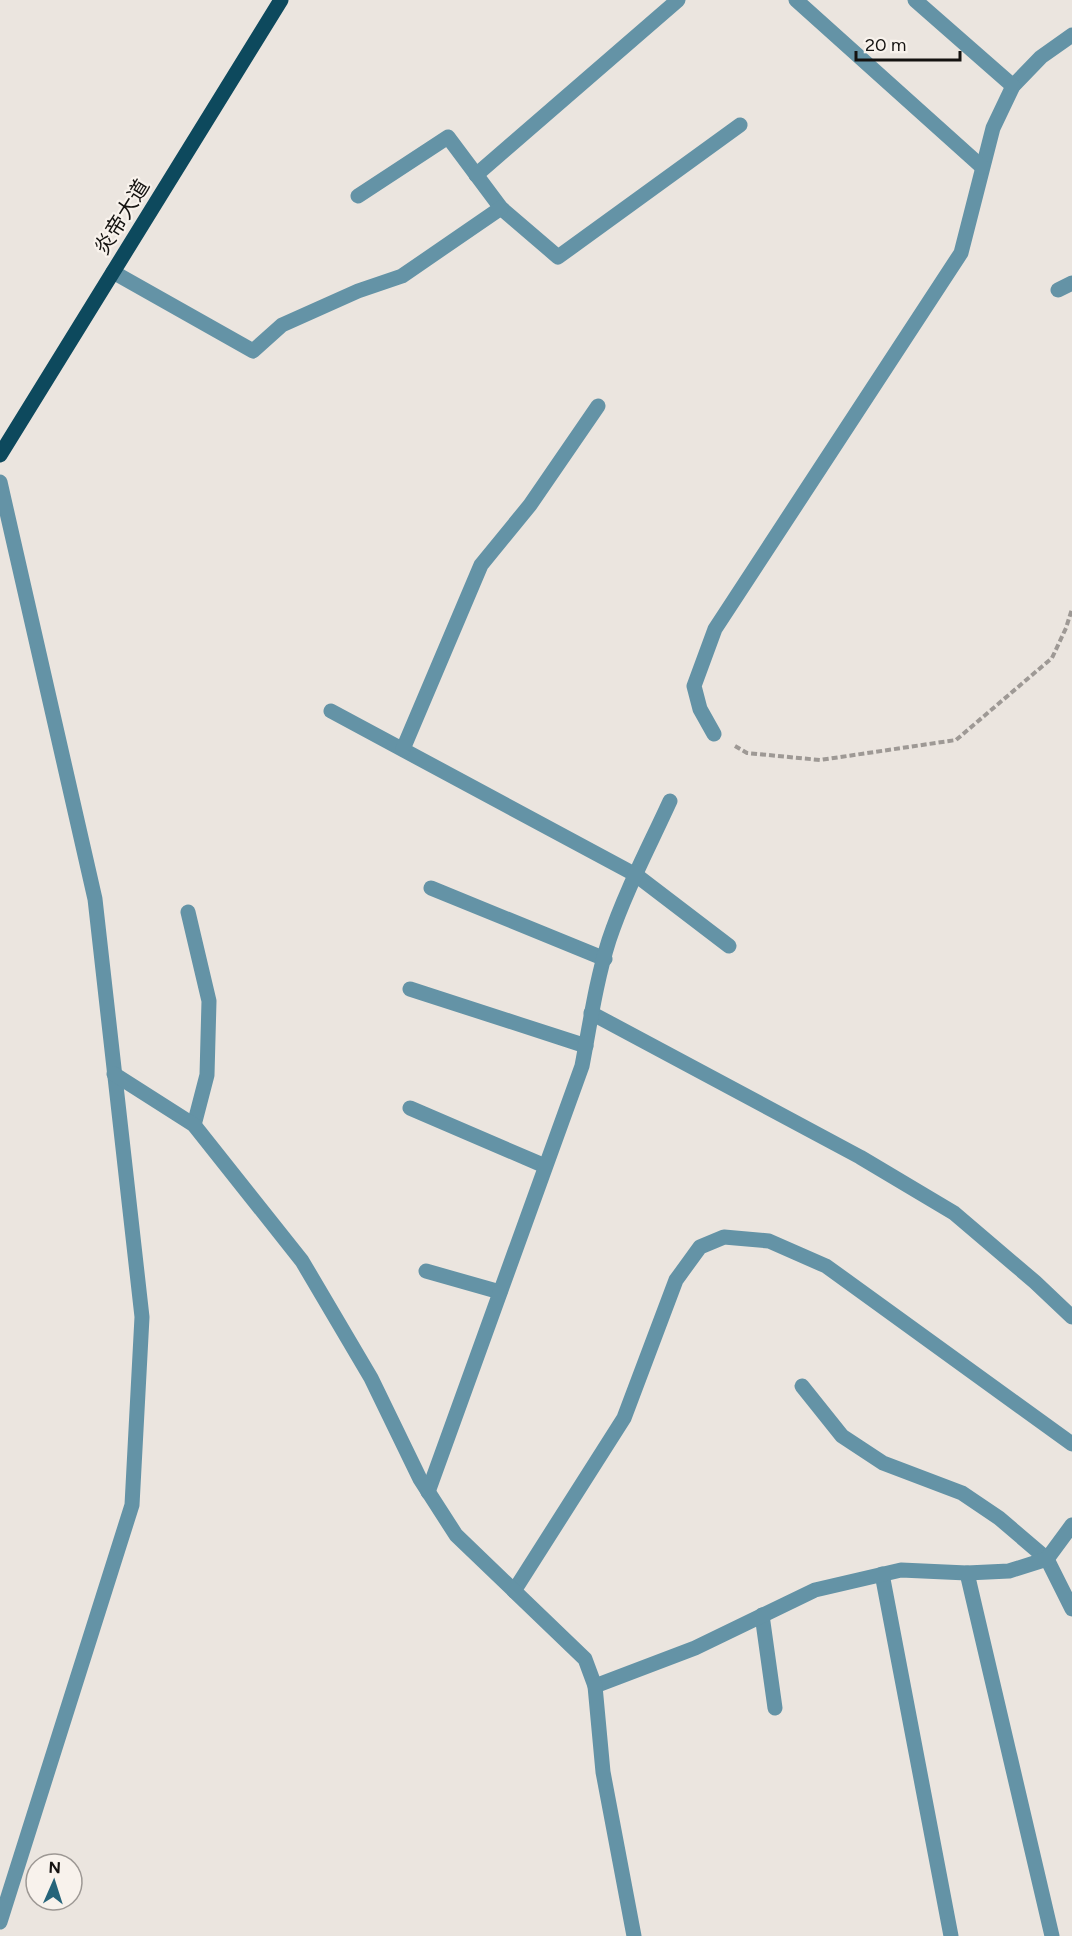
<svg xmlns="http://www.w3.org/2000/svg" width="1072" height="1936" font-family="Figtree,'Noto Sans SC',sans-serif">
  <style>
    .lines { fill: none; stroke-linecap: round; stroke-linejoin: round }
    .path { stroke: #9e9995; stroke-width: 4; stroke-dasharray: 6 3; stroke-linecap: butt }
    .service { stroke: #6493a6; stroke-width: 15 }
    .pedestrian { stroke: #6493a6; stroke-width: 15 }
    .tertiary { stroke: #6493a6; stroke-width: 15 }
    .primary { stroke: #0d495d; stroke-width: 15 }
    .labels { text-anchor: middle; stroke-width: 4.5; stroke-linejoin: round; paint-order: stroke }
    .street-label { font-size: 21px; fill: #141210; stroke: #f8f2ec }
  </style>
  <rect width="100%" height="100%" fill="#ebe5df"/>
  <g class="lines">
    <polyline class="path" points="735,746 747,753 820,760 956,740 1052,658 1066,628 1072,609"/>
    <g class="service">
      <polyline points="476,175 678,0"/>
      <polyline points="358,196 448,137 501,208 558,257 740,125"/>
      <polyline points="113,272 253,351 282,325 358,291 402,276 501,208"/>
      <polyline points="1058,290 1072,283"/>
      <polyline points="331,711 636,875 729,946"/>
      <polyline points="714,734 700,709 694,686 715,629 961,253 993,128 1013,86 1041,57 1072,35"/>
      <polyline points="403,749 481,565 530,505 598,406"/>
      <polyline points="431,888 605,959"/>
      <polyline points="188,912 209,1001 207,1075 194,1125"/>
      <polyline points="410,989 586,1046"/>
      <polyline points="591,1013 860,1157 954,1213 1035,1282 1072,1317"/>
      <polyline points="410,1108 545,1166"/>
      <polyline points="426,1271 500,1292"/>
      <polyline points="802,1386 842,1436 883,1463 962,1493 999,1518 1047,1559 1072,1609"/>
      <path d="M428,1492L582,1066C590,1024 596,981 609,940C625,892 649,847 670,801"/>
      <polyline points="967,1573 1052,1936"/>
      <polyline points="882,1574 951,1936"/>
      <polyline points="514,1591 624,1418 676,1280 700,1247 724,1237 769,1241 826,1266 1072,1444"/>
      <polyline points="762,1615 775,1708"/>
      <polyline points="595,1686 695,1648 815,1590 901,1570 967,1573 1009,1571 1047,1559 1072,1525"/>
    </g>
    <g class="pedestrian">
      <polyline points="796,0 982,167"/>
      <polyline points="915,0 1013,86"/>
    </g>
    <g class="tertiary">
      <polyline points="0,482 95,899 142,1317 132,1505 0,1922"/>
      <polyline points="114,1074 194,1125 302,1261 371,1378 420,1479 456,1535 585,1659 595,1686 603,1772 634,1936"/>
    </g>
    <polyline class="primary" points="0,455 281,0"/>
  </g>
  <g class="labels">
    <g class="street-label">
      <text transform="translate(122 217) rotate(-58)" y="7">炎帝大道</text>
    </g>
  </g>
  <g transform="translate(54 1882) rotate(3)"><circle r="28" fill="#f8f2ec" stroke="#9d9894" stroke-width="1.5"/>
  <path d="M0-4.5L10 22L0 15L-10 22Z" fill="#25647a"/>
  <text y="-9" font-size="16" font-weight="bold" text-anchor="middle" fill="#141210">N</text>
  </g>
  <path d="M856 51v9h104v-9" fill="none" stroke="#141210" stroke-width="3"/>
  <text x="865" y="51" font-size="18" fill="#141210" stroke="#f8f2ec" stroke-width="4.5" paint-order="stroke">20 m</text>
</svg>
